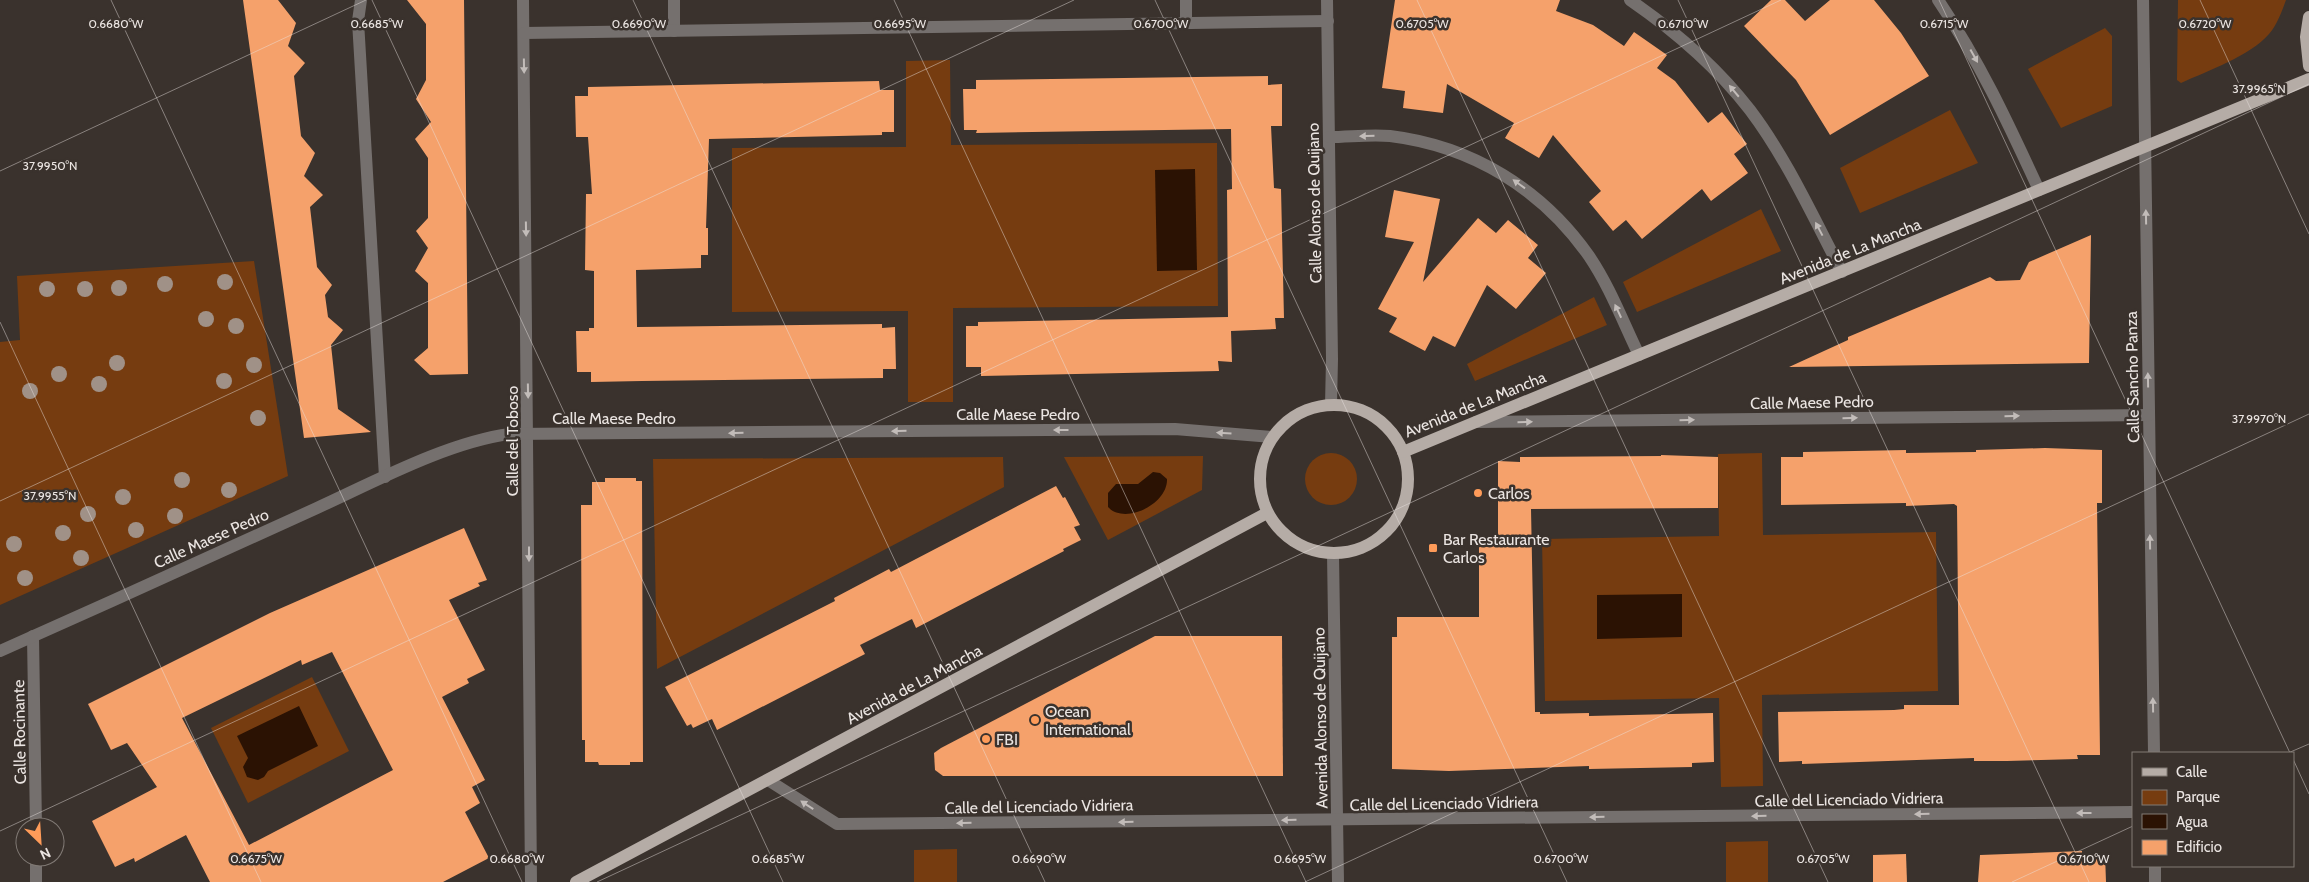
<svg xmlns="http://www.w3.org/2000/svg" width="2309" height="882" font-family="Cabin,sans-serif">
  <style>
    .green { fill: #763c10 }
    .water { fill: #2b1203 }
    .building { fill: #f5a16b; fill-rule: evenodd }
    .lines { fill: none; stroke-linecap: round; stroke-linejoin: round }
    .minor { stroke: #75706e; stroke-width: 12 }
    .major { stroke: #b5aca6; stroke-width: 12 }
    .tree { fill: #a09187 }
    .oneway { fill: #c2bcb9 }
    .ticks { fill: none; stroke: #ebe5e2; stroke-width: 1; stroke-opacity: 0.45 }
    .poi-dot { fill: #fe9b59; stroke: #3a322d; stroke-width: 2 }
    .labels { text-anchor: middle; stroke-width: 5; stroke-linejoin: round; paint-order: stroke }
    .street-label { font-size: 16px; fill: #ebe5e2; stroke: #3a322d }
    .poi-label { font-size: 16px; fill: #ebe5e2; stroke: #3a322d; text-anchor: start }
    .ticks-label { font-size: 12px; text-anchor: middle; fill: #ebe5e2; stroke: #3a322d; stroke-width: 5; stroke-linejoin: round; paint-order: stroke }
  </style>
  <rect width="100%" height="100%" fill="#3a322d"/>
  <g class="green">
    <path d="M2178,0H2286C2282,11 2277,25 2269,34C2250,56 2207,71 2181,83L2177,80Z"/>
    <polygon points="2105,28 2112,36 2112,106 2061,128 2028,69"/>
    <polygon points="950,60 951,145 1217,143 1218,306 953,308 953,402 908,402 908,311 732,312 732,148 906,147 906,61"/>
    <polygon points="1950,110 1978,163 1860,213 1840,168"/>
    <polygon points="1761,209 1781,251 1637,312 1623,282"/>
    <polygon points="254,261 288,476 0,605 0,342 20,340 17,276"/>
    <polygon points="1594,297 1607,325 1475,381 1467,364"/>
    <polygon points="1762,453 1763,535 1936,532 1938,691 1762,695 1763,786 1721,787 1719,698 1545,701 1542,539 1719,536 1718,454"/>
    <circle cx="1331" cy="479" r="26"/>
    <polygon points="1203,456 1202,490 1108,540 1064,457"/>
    <polygon points="1003,457 1004,487 657,669 653,459"/>
    <polygon points="312,677 349,751 248,803 211,728"/>
    <polygon points="1768,841 1768,882 1726,882 1726,842"/>
    <polygon points="957,849 957,882 914,882 914,850"/>
  </g>
  <g class="water">
    <polygon points="1195,169 1197,270 1157,271 1155,170"/>
    <path d="M1153,472L1160,473L1167,479C1168,505 1124,525 1108,507V493L1116,484H1138Z"/>
    <polygon points="1682,594 1682,637 1597,639 1597,595"/>
    <polygon points="299,706 318,746 268,771 264,777 258,780 247,777 243,767 248,758 237,736"/>
  </g>
  <g class="building">
    <polygon points="243,0 278,0 296,23 288,46 305,63 294,76 301,136 315,153 304,176 323,195 310,207 317,267 332,285 325,295 328,317 343,330 331,345 338,409 371,432 304,438"/>
    <polygon points="407,0 464,0 468,374 430,375 414,360 428,348 428,283 415,271 428,248 416,231 428,218 428,158 415,139 431,122 416,99 426,80 426,24"/>
    <polygon points="1395,0 1560,0 1556,11 1593,25 1624,46 1634,32 1667,55 1657,68 1675,81 1708,123 1722,112 1747,144 1734,154 1748,173 1711,201 1702,189 1642,239 1626,220 1613,231 1589,202 1601,191 1553,135 1539,158 1505,138 1514,123 1447,84 1443,113 1403,108 1405,91 1382,88"/>
    <polygon points="1771,0 1785,0 1805,21 1830,0 1874,0 1901,33 1929,76 1830,135 1796,80 1744,26"/>
    <polygon points="1268,76 1268,85 1282,84 1282,126 1271,126 1274,188 1281,189 1284,318 1275,318 1276,329 1231,331 1232,362 1218,361 1219,371 981,376 981,367 966,367 966,326 978,326 978,322 1228,317 1227,190 1232,189 1231,129 976,133 977,130 964,130 963,89 976,89 976,80"/>
    <polygon points="879,81 880,90 894,90 894,132 882,132 882,135 709,139 706,228 708,228 708,255 701,255 701,268 636,270 637,327 882,324 882,328 895,327 896,369 883,369 883,378 642,381 591,382 591,372 577,372 576,331 589,331 589,328 594,328 594,271 585,270 586,194 592,194 588,137 576,137 575,96 588,96 588,87"/>
    <polygon points="1394,190 1440,199 1423,282 1478,218 1496,233 1508,220 1538,245 1528,258 1546,273 1516,309 1487,285 1455,347 1433,336 1425,351 1389,332 1397,318 1378,309 1414,242 1385,237"/>
    <polygon points="2091,235 2089,363 1789,367 1848,340 1848,337 1990,277 1996,281 2020,280 2029,262"/>
    <polygon points="2045,448 2102,450 2102,503 2097,503 2100,755 2077,755 2078,759 2007,761 1974,761 1974,758 1802,764 1802,761 1779,762 1778,712 1894,710 1904,709 1904,705 1959,705 1957,506 1954,504 1906,506 1906,503 1781,505 1781,457 1803,457 1803,452 1906,450 1906,453 1976,452 1976,450"/>
    <polygon points="1661,455 1718,457 1718,508 1531,509 1535,712 1540,712 1540,714 1589,713 1589,716 1713,713 1714,762 1692,763 1692,767 1589,769 1589,766 1449,771 1392,769 1392,637 1397,637 1397,617 1479,617 1479,539 1498,539 1498,461 1520,462 1520,457 1661,456"/>
    <polygon points="605,478 636,478 636,481 642,481 643,762 630,762 630,765 599,765 598,762 585,762 585,740 582,740 581,505 592,505 592,482 605,482"/>
    <polygon points="1056,486 1063,498 1065,497 1080,525 1074,527 1081,540 1063,549 1064,551 916,628 912,619 860,645 865,654 717,730 712,719 693,728 691,724 687,726 665,687 835,601 834,598 889,569 891,572"/>
    <path d="M464,528L487,580L478,583L480,586L449,600L485,670L467,679L469,683L442,697L485,780L472,787L480,803L465,812L489,858L443,882H210L186,835L135,862L134,858L115,867L92,821L157,787L127,743L111,750L88,704L270,613ZM332,652L393,770L249,845L182,718L301,660L302,665Z"/>
    <polygon points="1155,636 1282,636 1283,776 943,776 935,770 934,753 941,748"/>
    <polygon points="2082,851 2082,855 2105,854 2106,882 1978,882 1980,855"/>
    <polygon points="1906,854 1907,882 1873,882 1873,855"/>
  </g>
  <g class="lines">
    <g class="minor">
      <polyline points="361,0 358,21 385,477"/>
      <polyline points="523,0 531,882"/>
      <polyline points="674,0 674,31"/>
      <polyline points="1186,0 1186,23"/>
      <polyline points="1327,0 1332,359 1331,405"/>
      <path d="M1630,0C1675,31 1716,66 1750,110C1787,159 1813,217 1842,272"/>
      <path d="M1938,0C1980,62 2008,123 2039,190"/>
      <polyline points="2143,0 2154,753"/>
      <polyline points="524,33 1328,21"/>
      <path d="M1329,137C1349,137 1371,134 1390,136C1472,146 1542,189 1589,256C1610,287 1623,322 1639,355"/>
      <polyline points="1476,422 2149,415"/>
      <polyline points="1333,554 1338,882"/>
      <polyline points="33,636 36,827"/>
      <path d="M0,651C106,604 211,556 317,508C374,482 448,442 510,434L1175,429L1272,437"/>
      <polyline points="768,780 837,824 2133,812"/>
      <polyline points="36,857 36,882"/>
      <polyline points="2155,882 2155,866"/>
    </g>
    <g class="major">
      <polyline points="2309,17 2306,37 2309,66"/>
      <circle cx="1334" cy="479" r="74"/>
      <polyline points="1403,452 2309,79"/>
      <polyline points="576,882 1267,513"/>
    </g>
  </g>
  <g class="tree">
    <circle cx="225" cy="282" r="8"/>
    <circle cx="165" cy="284" r="8"/>
    <circle cx="119" cy="288" r="8"/>
    <circle cx="47" cy="289" r="8"/>
    <circle cx="85" cy="289" r="8"/>
    <circle cx="206" cy="319" r="8"/>
    <circle cx="236" cy="326" r="8"/>
    <circle cx="117" cy="363" r="8"/>
    <circle cx="254" cy="365" r="8"/>
    <circle cx="59" cy="374" r="8"/>
    <circle cx="224" cy="381" r="8"/>
    <circle cx="99" cy="384" r="8"/>
    <circle cx="30" cy="391" r="8"/>
    <circle cx="258" cy="418" r="8"/>
    <circle cx="182" cy="480" r="8"/>
    <circle cx="229" cy="490" r="8"/>
    <circle cx="123" cy="497" r="8"/>
    <circle cx="88" cy="514" r="8"/>
    <circle cx="175" cy="516" r="8"/>
    <circle cx="136" cy="530" r="8"/>
    <circle cx="63" cy="533" r="8"/>
    <circle cx="14" cy="544" r="8"/>
    <circle cx="81" cy="558" r="8"/>
    <circle cx="25" cy="578" r="8"/>
  </g>
  <defs><path id="oneway-solid" d="M-6-.8H1V-3.2L6.5 0L1 3.2V.8H-6Z" transform="scale(1.25)"/></defs>
  <g class="oneway">
    <use href="#oneway-solid" transform="translate(1974 56) rotate(61)"/>
    <use href="#oneway-solid" transform="translate(524 66) rotate(89)"/>
    <use href="#oneway-solid" transform="translate(1734 91) rotate(-130)"/>
    <use href="#oneway-solid" transform="translate(1367 136) rotate(179)"/>
    <use href="#oneway-solid" transform="translate(1519 184) rotate(-144)"/>
    <use href="#oneway-solid" transform="translate(2146 217) rotate(-91)"/>
    <use href="#oneway-solid" transform="translate(526 229) rotate(89)"/>
    <use href="#oneway-solid" transform="translate(1819 229) rotate(-118)"/>
    <use href="#oneway-solid" transform="translate(1618 311) rotate(-115)"/>
    <use href="#oneway-solid" transform="translate(2148 380) rotate(-91)"/>
    <use href="#oneway-solid" transform="translate(528 391) rotate(89)"/>
    <use href="#oneway-solid" transform="translate(2012 416) rotate(-1)"/>
    <use href="#oneway-solid" transform="translate(1850 418) rotate(-1)"/>
    <use href="#oneway-solid" transform="translate(1687 420) rotate(-1)"/>
    <use href="#oneway-solid" transform="translate(1525 422) rotate(-1)"/>
    <use href="#oneway-solid" transform="translate(1061 430) rotate(180)"/>
    <use href="#oneway-solid" transform="translate(899 431) rotate(179)"/>
    <use href="#oneway-solid" transform="translate(736 433) rotate(179)"/>
    <use href="#oneway-solid" transform="translate(1224 433) rotate(-176)"/>
    <use href="#oneway-solid" transform="translate(2150 542) rotate(-91)"/>
    <use href="#oneway-solid" transform="translate(529 554) rotate(90)"/>
    <use href="#oneway-solid" transform="translate(2153 705) rotate(-91)"/>
    <use href="#oneway-solid" transform="translate(807 805) rotate(-147)"/>
    <use href="#oneway-solid" transform="translate(2084 813) rotate(180)"/>
    <use href="#oneway-solid" transform="translate(1922 814) rotate(179)"/>
    <use href="#oneway-solid" transform="translate(1759 816) rotate(179)"/>
    <use href="#oneway-solid" transform="translate(1597 817) rotate(179)"/>
    <use href="#oneway-solid" transform="translate(1289 820) rotate(179)"/>
    <use href="#oneway-solid" transform="translate(1126 822) rotate(179)"/>
    <use href="#oneway-solid" transform="translate(964 823) rotate(179)"/>
  </g>
  <path class="ticks" d="M111,0L522,882M372,0L783,882M633,0L1045,882M894,0L1306,882M1155,0L1567,882M1417,0L1828,882M1678,0L2089,882M1939,0L2290,753M2200,0L2309,234M0,171L366,0M0,322L261,882M0,501L1074,0M2288,753L2309,744M2293,759L2309,794M0,831L1781,0M597,882L2309,84M1305,882L2309,414M2012,882L2133,826"/>
  <g class="poi-dot">
    <circle cx="1478" cy="493" r="5"/>
    <rect x="1428" y="543" width="10" height="10" rx="2.5"/>
    <circle cx="1035" cy="720" r="5"/>
    <circle cx="986" cy="739" r="5"/>
  </g>
  <g class="labels">
    <g class="street-label">
      <text transform="translate(1314 203) rotate(-91)" y="6">Calle Alonso de Quijano</text>
      <text transform="translate(1850 251) rotate(-22)" y="6">Avenida de La Mancha</text>
      <text transform="translate(2132 377) rotate(-91)" y="6">Calle Sancho Panza</text>
      <text transform="translate(1812 402) rotate(-1)" y="6">Calle Maese Pedro</text>
      <text transform="translate(1475 404) rotate(-22)" y="6">Avenida de La Mancha</text>
      <text x="1018" y="420">Calle Maese Pedro</text>
      <text x="614" y="424">Calle Maese Pedro</text>
      <text transform="translate(512 441) rotate(-90)" y="6">Calle del Toboso</text>
      <text transform="translate(211 538) rotate(-24)" y="6">Calle Maese Pedro</text>
      <text transform="translate(914 684) rotate(-28)" y="6">Avenida de La Mancha</text>
      <text transform="translate(1320 718) rotate(-91)" y="6">Avenida Alonso de Quijano</text>
      <text transform="translate(19 732) rotate(-91)" y="6">Calle Rocinante</text>
      <text transform="translate(1849 799) rotate(-1)" y="6">Calle del Licenciado Vidriera</text>
      <text transform="translate(1444 803) rotate(-1)" y="6">Calle del Licenciado Vidriera</text>
      <text transform="translate(1039 806) rotate(-1)" y="6">Calle del Licenciado Vidriera</text>
    </g>
    <g class="poi-label">
      <text x="1488" y="499">Carlos</text>
      <text x="1443" y="545">Bar Restaurante<tspan x="1443" dy="18">Carlos</tspan></text>
      <text x="1045" y="717">Ocean<tspan x="1045" dy="18">International</tspan></text>
      <text x="996" y="745">FBI</text>
    </g>
  </g>
  <g class="ticks-label">
    <text x="116" y="28">0.6680°W</text>
    <text x="377" y="28">0.6685°W</text>
    <text x="639" y="28">0.6690°W</text>
    <text x="900" y="28">0.6695°W</text>
    <text x="1161" y="28">0.6700°W</text>
    <text x="1422" y="28">0.6705°W</text>
    <text x="1683" y="28">0.6710°W</text>
    <text x="1944" y="28">0.6715°W</text>
    <text x="2205" y="28">0.6720°W</text>
    <text x="2259" y="93">37.9965°N</text>
    <text x="50" y="170">37.9950°N</text>
    <text x="2259" y="423">37.9970°N</text>
    <text x="50" y="500">37.9955°N</text>
    <text x="256" y="863">0.6675°W</text>
    <text x="517" y="863">0.6680°W</text>
    <text x="778" y="863">0.6685°W</text>
    <text x="1039" y="863">0.6690°W</text>
    <text x="1300" y="863">0.6695°W</text>
    <text x="1561" y="863">0.6700°W</text>
    <text x="1823" y="863">0.6705°W</text>
    <text x="2084" y="863">0.6710°W</text>
  </g>
  <rect x="2132" y="752" width="162" height="115" fill="#3a322d" stroke="#817a75"/>
  <rect x="2142" y="768" width="25" height="8" fill="#b5aca6" stroke="#817a75"/>
  <text x="2176" y="777" font-size="15" fill="#ebe5e2">Calle</text>
  <rect x="2142" y="790" width="25" height="15" fill="#763c10" stroke="#817a75"/>
  <text x="2176" y="802" font-size="15" fill="#ebe5e2">Parque</text>
  <rect x="2142" y="814" width="25" height="15" fill="#2b1203" stroke="#817a75"/>
  <text x="2176" y="827" font-size="15" fill="#ebe5e2">Agua</text>
  <rect x="2142" y="840" width="25" height="15" fill="#f5a16b" stroke="#817a75"/>
  <text x="2176" y="852" font-size="15" fill="#ebe5e2">Edificio</text>
  <g transform="translate(40 842) rotate(155)"><circle r="24" fill="#3a322d" stroke="#817a75"/>
  <path d="M0-4L9 19L0 12L-9 19Z" fill="#fe9b59"/>
  <text y="-8" font-size="14" font-weight="bold" text-anchor="middle" fill="#ebe5e2">N</text>
  </g>
</svg>
